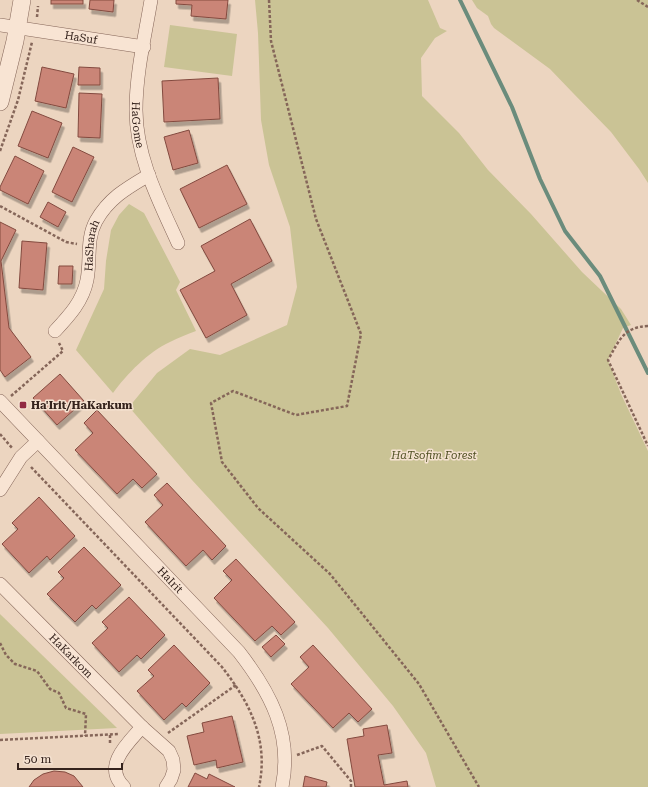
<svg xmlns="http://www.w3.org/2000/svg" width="648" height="787" font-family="'Roboto Serif',serif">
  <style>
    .green { fill: #cac395 }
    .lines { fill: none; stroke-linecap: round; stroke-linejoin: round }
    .stream { stroke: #6b8c7c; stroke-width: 4 }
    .building { fill: #ca8577; stroke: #834a3f; filter: url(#shadow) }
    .minor-casing { stroke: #856659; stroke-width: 14 }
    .tertiary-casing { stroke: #856659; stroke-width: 18 }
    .path { stroke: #856659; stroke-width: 2.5; stroke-dasharray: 3 2; stroke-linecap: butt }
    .minor { stroke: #f8e4d3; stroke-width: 13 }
    .tertiary { stroke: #f8e4d3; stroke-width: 17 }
    .poi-dot { fill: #922b44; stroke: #f4e1d0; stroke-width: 1.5 }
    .labels { text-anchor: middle; stroke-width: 3; stroke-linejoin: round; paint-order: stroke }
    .street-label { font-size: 11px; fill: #35231d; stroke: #f4e1d0 }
    .poi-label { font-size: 11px; font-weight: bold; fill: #35231d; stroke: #f4e1d0; text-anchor: start }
    .park-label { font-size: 11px; font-style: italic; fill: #515124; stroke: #f4e1d0 }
  </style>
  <defs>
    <filter id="shadow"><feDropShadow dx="2.5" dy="4.5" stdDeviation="0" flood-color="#0004"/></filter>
  </defs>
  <rect width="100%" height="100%" fill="#ecd5c0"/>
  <g class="green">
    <polygon points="255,0 428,0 440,28 447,31 435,38 421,58 422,96 459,133 488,170 531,214 582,272 621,309 631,325 623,328 608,360 621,394 648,451 648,787 436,787 426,753 393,706 328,628 192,480 129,407 157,373 190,349 220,355 287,325 297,287 290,227 269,165 261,120 258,33"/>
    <polygon points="472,0 648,0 648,183 639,169 611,132 573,93 550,69 494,28 491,24 488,16 477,8"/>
    <polygon points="170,25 237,34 232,76 164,67"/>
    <path d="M129,204L144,213L180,282L176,290L196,331C187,334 178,338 170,342C148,352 127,374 113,393L76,350L104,289L106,261L111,230L119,215Z"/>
    <polygon points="0,614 117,728 0,734"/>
  </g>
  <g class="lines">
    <polyline class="stream" points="460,0 512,107 540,179 565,231 600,276 648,373"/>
  </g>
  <g class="building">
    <rect x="51" y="0" width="32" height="4"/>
    <polygon points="90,0 114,0 113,12 89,9"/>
    <polygon points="176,0 228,0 226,19 191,16 192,5 176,4"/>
    <polygon points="42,67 74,74 66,108 35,101"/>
    <polygon points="79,67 100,68 100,85 78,85"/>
    <polygon points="218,78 220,119 164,122 162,81"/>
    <polygon points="79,93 102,94 100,138 78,137"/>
    <polygon points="32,111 62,123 48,158 18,146"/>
    <polygon points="189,130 198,163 173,170 164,137"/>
    <polygon points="73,147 94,157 72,202 52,192"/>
    <polygon points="15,156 44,171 28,204 0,190 0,187"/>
    <polygon points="227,165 247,204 199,228 180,189"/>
    <polygon points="48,202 66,212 58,227 40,217"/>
    <polygon points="250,219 272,261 231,284 247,315 206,338 180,290 215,271 201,246"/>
    <polygon points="0,222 16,230 1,261 9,328 31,357 5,377 0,370"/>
    <polygon points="22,241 47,243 43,290 19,288"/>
    <polygon points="59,266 73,266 72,284 58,284"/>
    <polygon points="60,374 84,401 57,425 33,398"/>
    <polygon points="97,410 157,474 142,488 133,479 117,494 75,450 93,433 84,423"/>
    <polygon points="167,483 226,546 212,560 203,550 186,566 145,522 163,505 154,495"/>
    <polygon points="39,497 75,536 50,560 47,556 29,573 2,544 18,529 12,523"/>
    <polygon points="84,547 121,585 96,609 92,605 75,622 47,594 64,578 58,572"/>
    <polygon points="236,559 295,622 281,635 272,626 255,641 214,598 232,580 223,571"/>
    <polygon points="129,597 165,635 141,659 137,655 119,672 92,643 108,628 102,622"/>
    <polygon points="276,635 285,644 271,657 262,647"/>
    <polygon points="174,645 210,683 186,707 182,703 164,720 137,691 154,676 148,670"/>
    <polygon points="313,645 372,709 358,722 349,713 333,728 291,684 309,667 300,657"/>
    <polygon points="232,716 243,762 217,768 216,760 194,765 187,736 204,732 202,723"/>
    <polygon points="387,725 392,753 378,755 384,785 407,781 408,787 355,787 347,739 364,736 363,729"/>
    <polygon points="54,771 65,772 74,776 83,787 29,787 34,780 43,774"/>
    <polygon points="195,773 207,779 209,774 235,787 188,787"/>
    <polygon points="305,776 327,782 326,787 303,787"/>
  </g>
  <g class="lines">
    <defs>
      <g id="minor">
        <path id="s1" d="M151,0C145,36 136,73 136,110C136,157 159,201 178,243"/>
        <path id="s2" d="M0,25L144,47"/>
        <path id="s3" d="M55,331C69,316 83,301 87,280C91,260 86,239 96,221C109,198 127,188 149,175"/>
        <path id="s4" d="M0,401L239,652C270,692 293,734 282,787"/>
        <polyline points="0,490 21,457 38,441"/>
        <path id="s5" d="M0,584L142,727L169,751L173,760L174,770L171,779L166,787"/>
        <path d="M124,787C102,766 128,743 142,727"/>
      </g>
      <polyline id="tertiary" points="0,102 15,41 22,0"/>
    </defs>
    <use href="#minor" class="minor-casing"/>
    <use href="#tertiary" class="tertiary-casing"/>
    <g class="path">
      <polyline points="269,0 271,41 316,219 361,334 347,406 296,415 233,391 211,403 222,462 258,508 330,574 419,684 479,787"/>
      <polyline points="637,0 648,7"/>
      <polyline points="37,17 38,6"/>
      <polyline points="0,151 18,100 32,42"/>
      <polyline points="0,206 66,242 77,244"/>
      <path d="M648,326C623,327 619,341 608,360L648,446"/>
      <polyline points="11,396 63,351 59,343"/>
      <polyline points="0,434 13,449"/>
      <path d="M31,467L222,667C250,703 269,740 259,787"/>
      <polyline points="0,643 6,655 15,664 37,671 50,689 59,693 66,708 86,714 85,736"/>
      <polyline points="168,733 236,685"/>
      <polyline points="110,735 110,744"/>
      <polyline points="0,740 118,734"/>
      <polyline points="297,755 322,746 351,781 351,787"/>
    </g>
    <use href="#minor" class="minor"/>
    <use href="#tertiary" class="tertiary"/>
  </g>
  <rect class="poi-dot" x="19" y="401" width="8" height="8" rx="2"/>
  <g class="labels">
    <g class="street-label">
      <text dy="4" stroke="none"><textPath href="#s2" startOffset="82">HaSuf</textPath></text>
      <text dy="4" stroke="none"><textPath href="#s1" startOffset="126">HaGome</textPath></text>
      <text dy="4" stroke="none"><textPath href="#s3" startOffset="96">HaSharah</textPath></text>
      <text dy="4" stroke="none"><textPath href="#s4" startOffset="247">HaIrit</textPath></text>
      <text dy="4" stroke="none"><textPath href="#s5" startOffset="101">HaKarkom</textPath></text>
    </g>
    <g class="poi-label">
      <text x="31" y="409">Ha'Irit/HaKarkum</text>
    </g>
    <g class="park-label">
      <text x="434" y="459">HaTsofim Forest</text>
    </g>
  </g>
  <path d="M18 763v6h104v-6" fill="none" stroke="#35231d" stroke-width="2"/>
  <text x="24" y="763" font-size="12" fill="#35231d" stroke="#f4e1d0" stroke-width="3" paint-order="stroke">50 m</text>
</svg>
